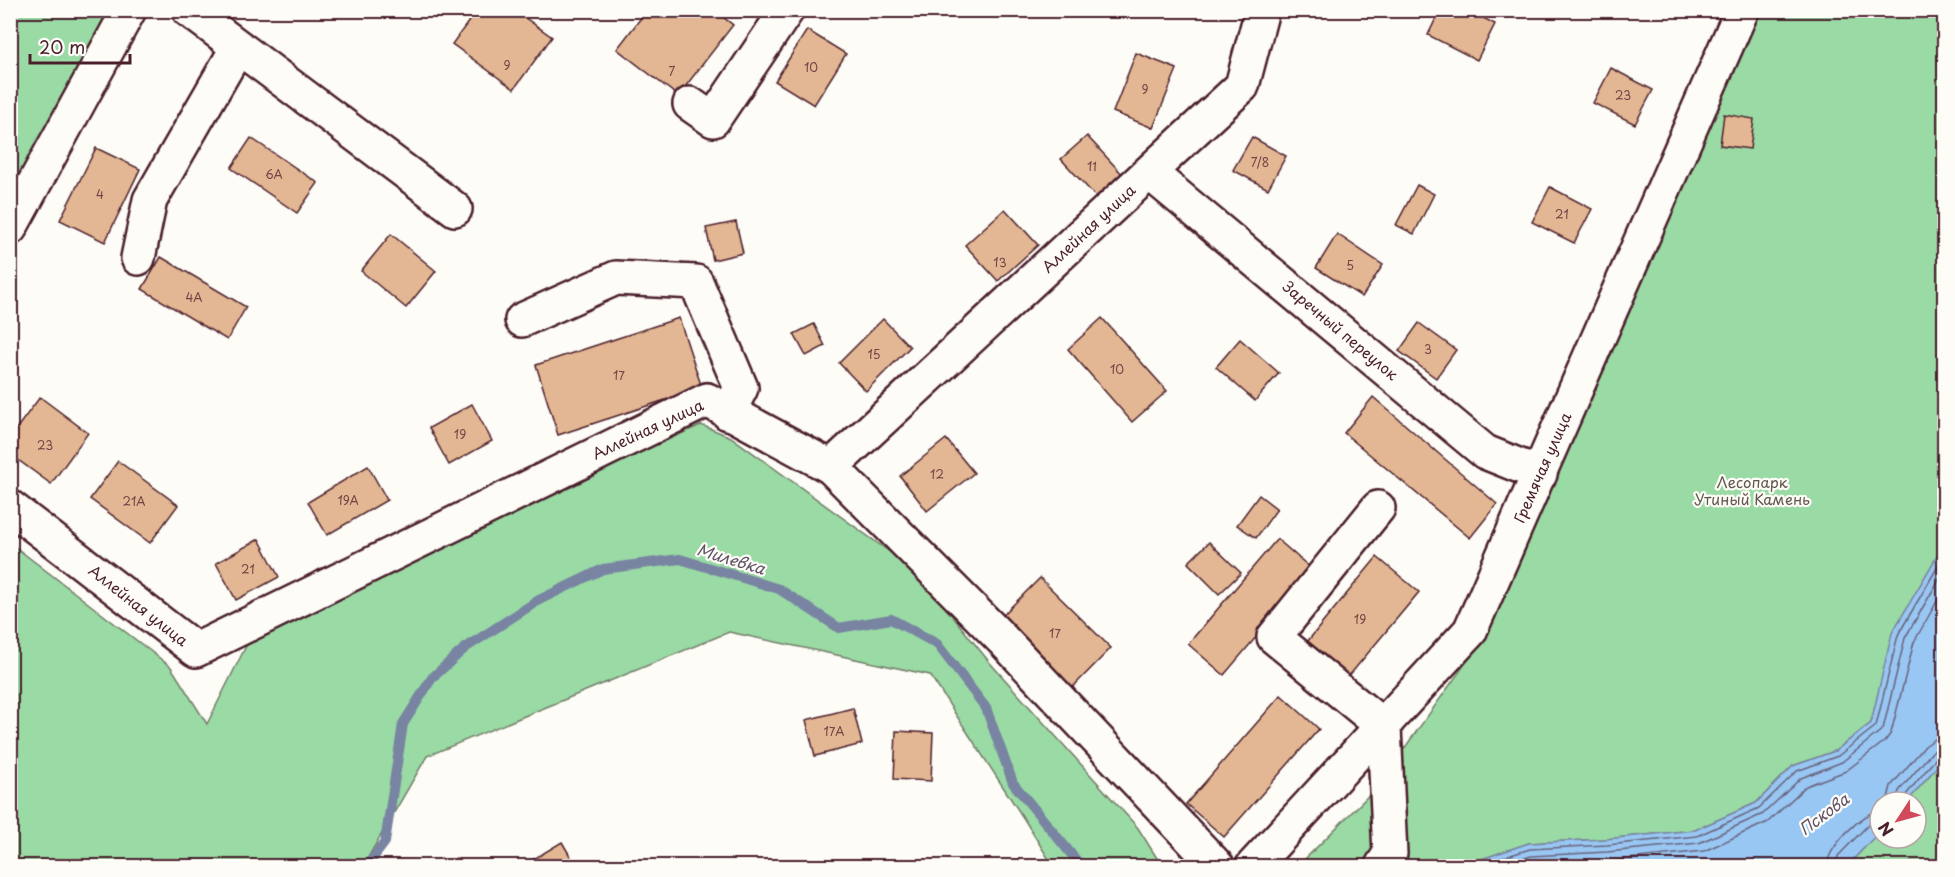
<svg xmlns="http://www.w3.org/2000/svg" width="1955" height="877" font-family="'Playpen Sans',sans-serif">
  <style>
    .green { fill: #9adaa4; stroke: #727c68; stroke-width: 1.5 }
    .water { fill: #98c7f3; stroke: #7984a3; stroke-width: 1.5 }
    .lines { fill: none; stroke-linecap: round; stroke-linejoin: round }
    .shore { stroke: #69627b; stroke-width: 1.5 }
    .stream { stroke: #7984a3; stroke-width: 10 }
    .building { fill: #e3b793; stroke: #4a1f2b; stroke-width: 1.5 }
    .minor-casing { stroke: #4a1f2b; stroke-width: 38 }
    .minor { stroke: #fdfcf7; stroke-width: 33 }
    .labels { text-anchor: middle; stroke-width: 4.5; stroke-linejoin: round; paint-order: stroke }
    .number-label { font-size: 12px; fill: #704545 }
    .street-label { font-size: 15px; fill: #4a1f2b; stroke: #fdfcf7 }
    .park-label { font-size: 15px; fill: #62574f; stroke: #fdfcf7 }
    .water-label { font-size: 16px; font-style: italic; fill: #615167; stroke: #fdfcf7 }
  </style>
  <rect width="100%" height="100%" fill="#fdfcf7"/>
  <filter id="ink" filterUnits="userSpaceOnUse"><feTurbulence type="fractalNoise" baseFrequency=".0167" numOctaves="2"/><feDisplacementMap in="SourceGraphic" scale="12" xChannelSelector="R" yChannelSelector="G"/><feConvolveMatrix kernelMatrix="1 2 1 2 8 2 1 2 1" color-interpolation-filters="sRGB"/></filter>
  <g filter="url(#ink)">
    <g class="green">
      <polygon points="11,11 109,11 11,196"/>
      <polygon points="1752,11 1944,11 1944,544 1893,633 1871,723 1835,751 1793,766 1756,803 1695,830 1606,839 1529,843 1461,866 1298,866 1375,789 1481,642"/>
      <polygon points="701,425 731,437 916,571 991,664 1138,828 1162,866 1053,866 1024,819 930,675 729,632 427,756 363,866 11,866 10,543 171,667 207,724 248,642 600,470"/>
      <polygon points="1944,758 1944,866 1847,866 1880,831 1880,838 1916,838 1916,802 1907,802"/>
    </g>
    <polygon class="water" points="1944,544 1944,758 1907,802 1880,802 1880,831 1847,866 1461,866 1529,843 1606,839 1695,830 1756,803 1793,766 1835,751 1871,723 1892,633"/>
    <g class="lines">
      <g class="shore">
        <polyline points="1887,802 1891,786 1925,746 1935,739 1944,738"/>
        <polyline points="1896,802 1899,791 1932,752 1938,748 1944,747"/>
        <polyline points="1903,802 1905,796 1937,757 1944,754"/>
        <polyline points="1476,866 1530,849 1607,845 1697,836 1759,808 1797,771 1838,756 1876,726 1898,635 1944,556"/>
        <polyline points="1500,866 1531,856 1607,852 1699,843 1763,814 1801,778 1842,762 1883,729 1905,638 1944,571"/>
        <polyline points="1529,866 1609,861 1704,851 1768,822 1806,786 1846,771 1885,741 1891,733 1914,642 1944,589"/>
        <path d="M1827,866C1827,848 1862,812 1880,811"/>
        <polyline points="1836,866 1838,856 1868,825 1873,821 1880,820"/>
      </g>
      <polyline class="stream" points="367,866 385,842 403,724 432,678 465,648 539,600 603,569 680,559 779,589 839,628 891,619 937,644 986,708 1013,783 1081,866"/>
    </g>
    <g class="building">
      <polygon points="477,10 514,10 552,37 514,89 452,44"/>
      <polygon points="647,10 714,10 733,25 678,96 617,49"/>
      <polygon points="1440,10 1468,10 1495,24 1477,60 1428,35"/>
      <polygon points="807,30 846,54 814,105 775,81"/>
      <polygon points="1136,53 1177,69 1153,128 1113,112"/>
      <polygon points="1611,68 1653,90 1635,124 1593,103"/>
      <polygon points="1724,114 1754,119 1750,149 1720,145"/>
      <polygon points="1087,136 1123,175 1097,198 1061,159"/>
      <polygon points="1252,137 1286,156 1268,189 1233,170"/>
      <polygon points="251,138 318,183 297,213 231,168"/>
      <polygon points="96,148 140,169 105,242 60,220"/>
      <polygon points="1417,185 1434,194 1414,234 1396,225"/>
      <polygon points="1550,187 1592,209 1574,243 1532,222"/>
      <polygon points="1005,209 1038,245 998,281 965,245"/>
      <polygon points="736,222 743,253 713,260 706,228"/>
      <polygon points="391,234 436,271 406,308 361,271"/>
      <polygon points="1337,234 1383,265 1362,297 1316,268"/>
      <polygon points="161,257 246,307 227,340 142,289"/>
      <polygon points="679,318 702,388 558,435 536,365"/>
      <polygon points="1102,318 1167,391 1132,422 1068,349"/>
      <polygon points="883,319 910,347 866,391 839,363"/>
      <polygon points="1419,323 1456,350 1436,378 1399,351"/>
      <polygon points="814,324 825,346 806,356 794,334"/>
      <polygon points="1240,339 1279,373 1255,401 1216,367"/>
      <polygon points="40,397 88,433 51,484 10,454 10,437"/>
      <polygon points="1373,397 1497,504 1470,538 1344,433"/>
      <polygon points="472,404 492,441 449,465 429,428"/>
      <polygon points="946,439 974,473 927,511 900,476"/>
      <polygon points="118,461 178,505 150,543 90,499"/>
      <polygon points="368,466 387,500 327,535 308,502"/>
      <polygon points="1259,495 1277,509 1256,538 1237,525"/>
      <polygon points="259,539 279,577 236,600 216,563"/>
      <polygon points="1277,539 1313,570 1224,675 1188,644"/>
      <polygon points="1209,542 1241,573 1219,594 1188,563"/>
      <polygon points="1377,557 1419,592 1343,683 1302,648"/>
      <polygon points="1040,578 1111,648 1070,690 998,620"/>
      <polygon points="1281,695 1319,729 1224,837 1186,804"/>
      <polygon points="853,708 862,744 815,756 806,720"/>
      <polygon points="896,731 933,733 931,781 894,779"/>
      <polygon points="562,842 576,866 522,866"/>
    </g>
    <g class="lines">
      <defs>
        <g id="minor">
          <polyline points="189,10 455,209"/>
          <polyline points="690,104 713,120 787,10"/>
          <polyline points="1150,173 1485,452 1540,474"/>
          <polyline points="10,228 129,10"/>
          <polyline points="138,258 150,200 238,47"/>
          <polyline points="522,320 616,278 696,282 741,388 728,413"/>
          <polyline points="831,467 1003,640 1217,866"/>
          <polyline points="10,507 196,650 707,400 831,467 1242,86 1262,10"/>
          <polyline points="1378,508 1274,637 1384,727 1390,854 1382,866"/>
          <polyline points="1253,866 1470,631 1742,10"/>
        </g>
      </defs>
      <use href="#minor" class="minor-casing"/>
      <use href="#minor" class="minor"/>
    </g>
  </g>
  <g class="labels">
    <g class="number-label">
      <text x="507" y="70">9</text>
      <text x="811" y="72">10</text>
      <text x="672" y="76">7</text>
      <text x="1145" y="94">9</text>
      <text x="1623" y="100">23</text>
      <text x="1260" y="167">7/8</text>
      <text x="1092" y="171">11</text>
      <text x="274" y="179">6А</text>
      <text x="100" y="199">4</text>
      <text x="1562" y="219">21</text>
      <text x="1000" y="267">13</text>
      <text x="1350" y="270">5</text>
      <text x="194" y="302">4А</text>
      <text x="1428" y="354">3</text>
      <text x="874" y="359">15</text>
      <text x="1117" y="374">10</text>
      <text x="619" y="380">17</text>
      <text x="460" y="439">19</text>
      <text x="45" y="450">23</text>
      <text x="937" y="479">12</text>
      <text x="348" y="505">19А</text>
      <text x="134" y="506">21А</text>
      <text x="248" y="574">21</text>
      <text x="1360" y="624">19</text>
      <text x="1055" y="638">17</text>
      <text x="834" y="736">17А</text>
    </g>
    <g class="street-label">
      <text transform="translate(1089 229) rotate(-43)" y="5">Аллейная улица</text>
      <text transform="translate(1340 331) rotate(40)" y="5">Заречный переулок</text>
      <text transform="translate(648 430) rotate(-25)" y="5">Аллейная улица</text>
      <text transform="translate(1543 468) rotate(-66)" y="5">Гремячая улица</text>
      <text transform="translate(138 606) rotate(38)" y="5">Аллейная улица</text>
    </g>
    <g class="park-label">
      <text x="1752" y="488">Лесопарк<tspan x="1752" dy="17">Утиный Камень</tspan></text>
    </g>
    <g class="water-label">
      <text transform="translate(731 559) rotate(17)" y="6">Милевка</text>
      <text transform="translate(1824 814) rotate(-37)" y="6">Пскова</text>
    </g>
  </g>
  <rect width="1955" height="877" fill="none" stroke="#fdfcf7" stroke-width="36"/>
  <rect x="18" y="18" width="1919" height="841" fill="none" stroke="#4a1f2b" stroke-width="2" filter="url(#ink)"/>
  <g transform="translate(1898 820) rotate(234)"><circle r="28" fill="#fdfcf7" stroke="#b5a4a5" stroke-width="1.5"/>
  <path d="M0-4.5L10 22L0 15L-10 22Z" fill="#d1495b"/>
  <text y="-9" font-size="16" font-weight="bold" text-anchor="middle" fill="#4a1f2b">N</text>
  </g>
  <path d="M30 54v9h100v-9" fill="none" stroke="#4a1f2b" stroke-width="3"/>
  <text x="39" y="54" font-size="18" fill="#4a1f2b" stroke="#fdfcf7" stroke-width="4.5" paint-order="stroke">20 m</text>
</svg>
